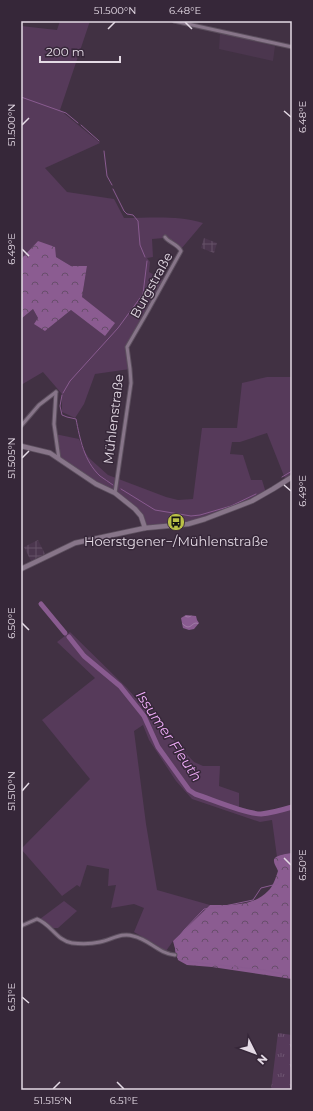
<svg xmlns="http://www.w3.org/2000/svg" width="313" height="1111" font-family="Montserrat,sans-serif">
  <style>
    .built { fill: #4b364e }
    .industrial { fill: url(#industrial-grid) }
    .green { fill: #563a5a }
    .forest { fill: url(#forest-crowns) }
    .park { fill: url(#park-tufts) }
    .water { fill: url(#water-waves) }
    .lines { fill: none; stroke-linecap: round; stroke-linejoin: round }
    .stream { stroke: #895b90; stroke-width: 1 }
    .river { stroke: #895b90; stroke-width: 5 }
    .street-casing { stroke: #5c4f5e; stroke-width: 5 }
    .secondary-casing { stroke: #5c4f5e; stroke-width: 6 }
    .street { stroke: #877589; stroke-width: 3 }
    .secondary { stroke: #877589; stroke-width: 4.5 }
    .ticks { fill: none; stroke: #e4dae5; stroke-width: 1.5 }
    .labels { text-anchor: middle; stroke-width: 3; stroke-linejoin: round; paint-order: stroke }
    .street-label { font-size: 13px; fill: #e4dae5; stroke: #362739 }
    .poi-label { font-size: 13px; fill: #e4dae5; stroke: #362739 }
    .water-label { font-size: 14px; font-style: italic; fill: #f3affc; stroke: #362739 }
    .neatline { fill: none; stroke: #e4dae5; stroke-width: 1.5 }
    .ticks-label { font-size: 10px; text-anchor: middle; fill: #e4dae5 }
  </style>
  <defs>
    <pattern id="industrial-grid" width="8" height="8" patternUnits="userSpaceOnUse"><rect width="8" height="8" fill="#4b364e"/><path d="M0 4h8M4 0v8" fill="none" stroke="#655267"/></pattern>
    <pattern id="forest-crowns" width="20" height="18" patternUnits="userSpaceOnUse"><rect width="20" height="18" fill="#8b5c91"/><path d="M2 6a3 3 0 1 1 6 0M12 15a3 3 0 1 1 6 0" fill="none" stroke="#684e6b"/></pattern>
    <pattern id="park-tufts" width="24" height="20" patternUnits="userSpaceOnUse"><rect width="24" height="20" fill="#563a5a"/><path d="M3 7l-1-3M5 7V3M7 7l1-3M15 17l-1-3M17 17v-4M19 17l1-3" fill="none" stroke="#6e5672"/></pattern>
    <pattern id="water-waves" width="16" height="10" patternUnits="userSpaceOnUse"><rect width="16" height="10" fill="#895b90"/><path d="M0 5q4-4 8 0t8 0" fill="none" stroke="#9f7aa5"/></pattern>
  </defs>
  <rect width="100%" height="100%" fill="#413143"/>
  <polygon class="built" points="220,33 275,46 273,61 219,49"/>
  <g class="industrial">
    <polygon points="204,238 217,243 214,253 201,248"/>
    <polygon points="38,540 45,554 31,561 24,547"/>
  </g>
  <g class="green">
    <path d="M60,21H90L60,110L100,143L45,168L67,192L114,199L124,218C150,218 178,215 203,223L181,249L164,238L152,239L153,257L147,258L150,262L149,272L163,280L160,288L127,347L130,369L95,374L84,404L75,418L62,412V394L43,372L21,385V319L33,309L45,331L71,310L105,336L82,297L87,266H71L56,257L38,241L21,259V26L57,30Z"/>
    <polygon points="267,377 292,377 292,477 286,481 267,433 240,442 232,442 230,454 243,455 251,480 262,480 266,493 188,524 145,528 141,516 115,493 59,459 55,434 79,439 83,449 89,458 108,475 166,497 178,500 193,499 202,428 237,428 242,383"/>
    <polygon points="70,632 127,688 149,714 194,762 203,766 220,766 219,786 239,793 239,807 261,813 292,805 292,853 277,857 272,820 260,822 192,799 176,781 149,740 143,725 134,731 146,824 157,890 210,905 173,941 166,951 134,932 144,908 134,904 111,908 116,885 108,886 109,869 87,865 80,887 77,885 62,896 21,849 90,779 42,720 95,678 57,642"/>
    <polygon points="64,901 77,911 58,928 53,928 40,919"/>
  </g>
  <g class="forest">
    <polygon points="38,241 55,247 56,257 71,266 87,266 82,297 115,323 105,336 71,310 45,331 34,324 38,318 33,309 21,319 21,259"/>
    <path d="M292,853V979L212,967L187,965L178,960L173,941L210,905C229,905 253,907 268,891C273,887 276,877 278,871C277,868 274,864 274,861C273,855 287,854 292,853Z"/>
  </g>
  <polygon class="park" points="278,1033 292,1035 292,1090 271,1090"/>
  <polygon class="water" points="186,615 196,616 197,620 199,623 194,629 189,630 183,628 181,618"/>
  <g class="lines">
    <g class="stream">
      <polyline points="21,97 66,113 78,123"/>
      <polyline points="81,125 99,141"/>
      <polyline points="104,151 107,176 112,185"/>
      <polyline points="113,189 124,211 127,214 133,215 138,221 140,245 145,257"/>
      <polyline points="63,393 70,381 118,328 143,294 147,261"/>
      <path d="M62,395L60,406L62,415L67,417L76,419C80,439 84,461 100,476C104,479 109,482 113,485"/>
      <polyline points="282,477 292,471"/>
      <polyline points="121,489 155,510 191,516 200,515 231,506 256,494"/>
      <polyline points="176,953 175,942 184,930 204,909 220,907 253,900 261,888 277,884 279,880 278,861 292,856"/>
      <polyline points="177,957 180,960 184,961 264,970 292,976"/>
    </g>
    <g class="river">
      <polyline points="41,604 65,633"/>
      <path d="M69,637L84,656L120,686L144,716L158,747L189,790L195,794C211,799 245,814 261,814C272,813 282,810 292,807"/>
    </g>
    <defs>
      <g id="street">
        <polyline points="174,21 292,47"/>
        <polyline points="56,392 54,424 59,459"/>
        <polyline points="21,426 39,405 56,392"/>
        <path d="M115,493L131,383L130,369L127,347L145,316L181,251C178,244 169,243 165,237"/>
        <path d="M21,926L37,919C51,924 57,941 72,943C81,944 91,944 100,942C111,940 122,932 133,936C149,939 159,954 175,955"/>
      </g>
      <g id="secondary">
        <polyline points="21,446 50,453 96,484 115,493 135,509 141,516 145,528"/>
        <polyline points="21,569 75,543 145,528 188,524 205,519 252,501 273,489 292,477"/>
      </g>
    </defs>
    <use href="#street" class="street-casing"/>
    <use href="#secondary" class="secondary-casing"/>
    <use href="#street" class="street"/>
    <use href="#secondary" class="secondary"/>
  </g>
  <path class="ticks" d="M185,22L192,29M108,29L115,22M284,111L291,117M22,125L29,118M22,249L29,256M22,458L29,451M284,485L291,491M22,623L29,630M22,791L29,783M284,858L291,865M22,997L29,1003M117,1082L124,1089M53,1089L60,1082"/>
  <defs>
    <symbol id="bus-disc" viewBox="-11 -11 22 22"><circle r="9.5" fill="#bac046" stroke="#362739"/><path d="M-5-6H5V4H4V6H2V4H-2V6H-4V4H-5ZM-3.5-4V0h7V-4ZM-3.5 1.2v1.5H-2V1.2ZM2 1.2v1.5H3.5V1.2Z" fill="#111"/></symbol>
  </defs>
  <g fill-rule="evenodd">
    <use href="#bus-disc" x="166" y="512" width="20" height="20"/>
  </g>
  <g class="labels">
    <g class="street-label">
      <text transform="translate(151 285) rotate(-61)" y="5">Burgstraße</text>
      <text transform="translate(113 419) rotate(-83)" y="5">Mühlenstraße</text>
    </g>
    <g class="poi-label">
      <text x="176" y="546">Hoerstgener−/Mühlenstraße</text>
    </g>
    <g class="water-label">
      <text transform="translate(169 736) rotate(56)" y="5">Issumer Fleuth</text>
    </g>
  </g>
  <rect width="313" height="1111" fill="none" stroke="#362739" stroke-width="44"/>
  <g transform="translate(255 1053) rotate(132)" stroke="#362739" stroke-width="3" paint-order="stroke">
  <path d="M0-3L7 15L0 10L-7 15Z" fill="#e4dae5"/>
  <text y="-6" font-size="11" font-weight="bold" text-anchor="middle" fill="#e4dae5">N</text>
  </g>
  <path d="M40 56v6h80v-6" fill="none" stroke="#e4dae5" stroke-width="2"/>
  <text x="46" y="56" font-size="12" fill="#e4dae5" stroke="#362739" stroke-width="3" paint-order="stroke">200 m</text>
  <rect x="22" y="22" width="269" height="1067" class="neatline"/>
  <g class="ticks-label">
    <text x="115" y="14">51.500°N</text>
    <text x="185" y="14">6.48°E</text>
    <text transform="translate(302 117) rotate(-90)" y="4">6.48°E</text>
    <text transform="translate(11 125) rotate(-90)" y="4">51.500°N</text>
    <text transform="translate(11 249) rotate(-90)" y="4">6.49°E</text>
    <text transform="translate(11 458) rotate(-90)" y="4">51.505°N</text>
    <text transform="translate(302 491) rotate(-90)" y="4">6.49°E</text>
    <text transform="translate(11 623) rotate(-90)" y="4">6.50°E</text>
    <text transform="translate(11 791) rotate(-90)" y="4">51.510°N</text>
    <text transform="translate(302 865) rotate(-90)" y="4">6.50°E</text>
    <text transform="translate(11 997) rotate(-90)" y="4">6.51°E</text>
    <text x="53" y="1104">51.515°N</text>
    <text x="124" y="1104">6.51°E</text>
  </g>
</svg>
